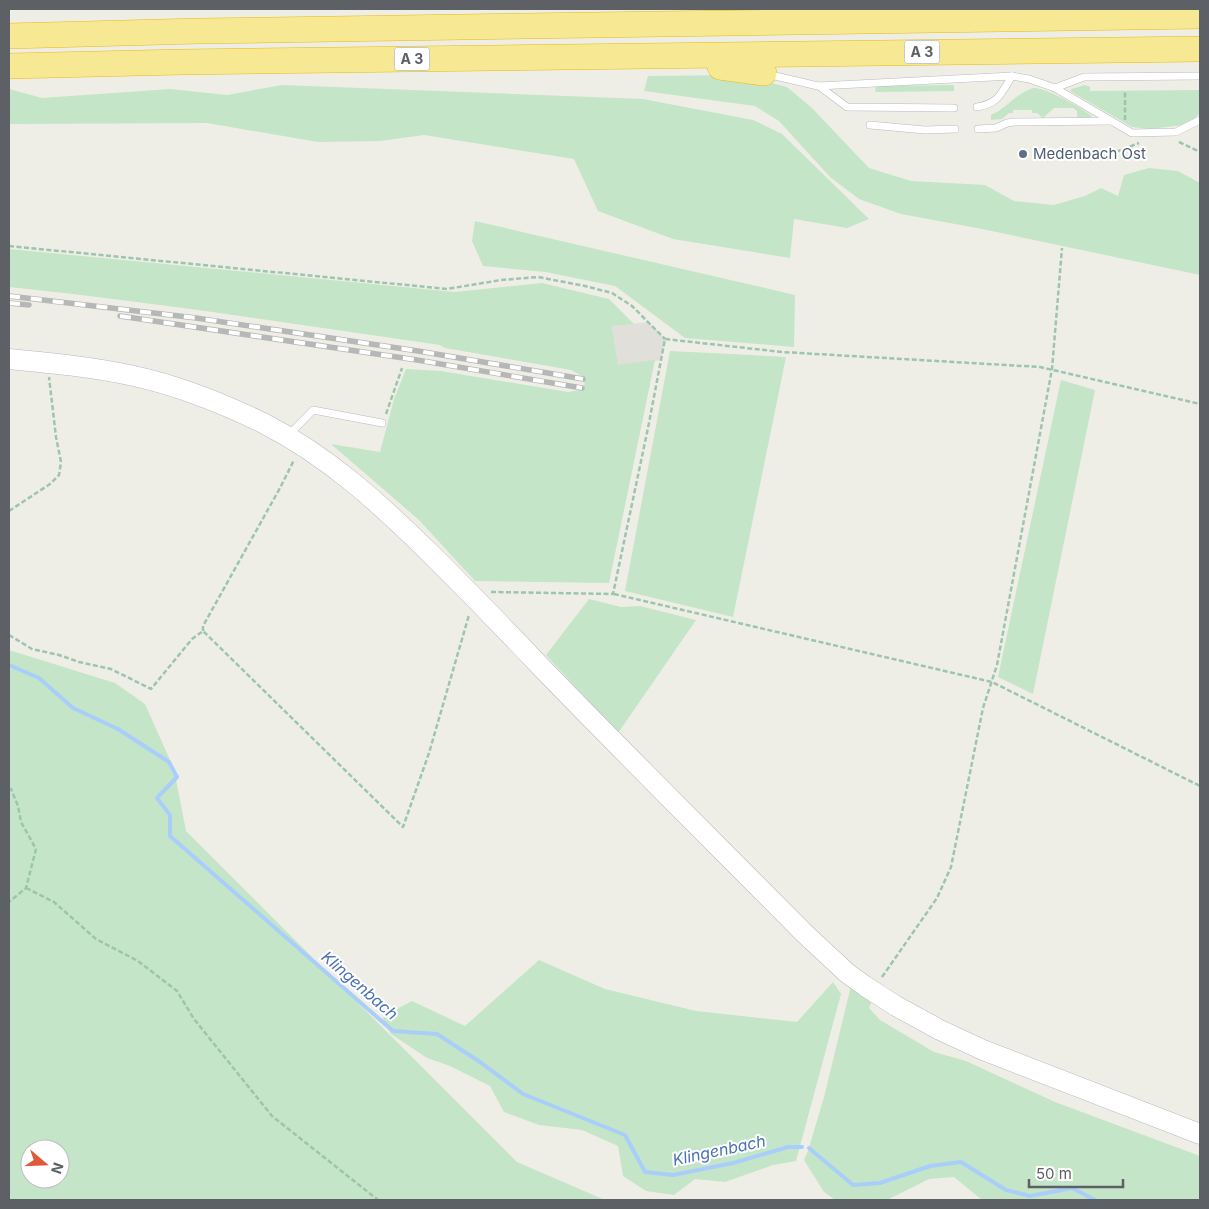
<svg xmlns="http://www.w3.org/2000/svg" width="1209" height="1209" font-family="Inter,sans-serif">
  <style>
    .industrial { fill: #e0dfda }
    .green { fill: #c4e5c7; fill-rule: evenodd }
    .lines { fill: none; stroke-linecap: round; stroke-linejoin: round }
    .stream { stroke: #aacefa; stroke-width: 4 }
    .service-casing { stroke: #b8babe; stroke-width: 8 }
    .secondary-casing { stroke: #b7b9be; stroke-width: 21 }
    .motorway-casing { stroke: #e7bb0d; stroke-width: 26 }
    .path { stroke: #9dc5ad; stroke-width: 2.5; stroke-dasharray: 5 2.5; stroke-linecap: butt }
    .service { stroke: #fff; stroke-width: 7 }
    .secondary { stroke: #fff; stroke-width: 20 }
    .motorway { stroke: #f7e994; stroke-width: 25 }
    .rail-casing { stroke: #b6b7b7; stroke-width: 5.5 }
    .rail { stroke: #fff; stroke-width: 4; stroke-dasharray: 11; stroke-linecap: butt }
    .service-dot { fill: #5c6f8a; stroke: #fff; stroke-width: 2 }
    .labels { text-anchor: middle; stroke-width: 4; stroke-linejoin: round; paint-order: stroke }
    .shield { fill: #fff; stroke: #8e9093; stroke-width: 1 }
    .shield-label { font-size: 14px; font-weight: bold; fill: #5d6065 }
    .service-label { font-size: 15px; fill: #4e5e75; stroke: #fff; text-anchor: start }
    .water-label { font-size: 16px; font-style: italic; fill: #4a72b4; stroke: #fff }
  </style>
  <rect width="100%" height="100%" fill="#efeee6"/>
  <polygon class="industrial" points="649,322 665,339 661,360 618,366 612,326"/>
  <g class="green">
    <polygon points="740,75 787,87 812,108 869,168 911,181 985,185 1014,201 1054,205 1085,196 1101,188 1118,196 1124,175 1149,168 1178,171 1200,183 1200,275 982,229 901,214 859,199 830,177 779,121 755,106 644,91 648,76"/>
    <polygon points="282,85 643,99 753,120 782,134 869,219 847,228 794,219 790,258 673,239 598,211 574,159 424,135 380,141 318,142 207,123 9,124 9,89 42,98 170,89 227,95"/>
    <polygon points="954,85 954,91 876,92 875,90 876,87 880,86"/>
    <polygon points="1085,85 1090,87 1090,91 1200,90 1200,113 1192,121 1183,125 1149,129 1132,127 1070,91 1071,89"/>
    <path d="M1033,88C1046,87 1081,108 1092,116L1090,118H1077V111L1073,108H1054L1043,118L1037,113H1032V110H1013V113H1009L1002,119L991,120V115C1007,108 1014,95 1033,88Z"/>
    <polygon points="475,221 795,295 794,347 685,338 615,286 545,272 483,266 472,241"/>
    <path d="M9,249L455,292L542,283L609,299L634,324L612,326L618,365L655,360L609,583L475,581L419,520L331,444L380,452L394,399L406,369L441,371L568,392L580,390L585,384L580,375L571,370L445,348L440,345C296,324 153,302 9,287Z"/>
    <polygon points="670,351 786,357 733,617 625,591"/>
    <polygon points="1061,380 1095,390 1033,694 998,677"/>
    <polygon points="589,599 621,607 640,606 696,620 618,733 546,655"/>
    <path d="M9,650L115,683L145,704L174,769L186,831L517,1162L605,1200H9ZM30,1149H60V1179H30Z"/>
    <polygon points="539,960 605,989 696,1011 797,1022 833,982 841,994 796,1161 773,1165 725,1182 695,1179 674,1195 646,1191 623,1176 618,1146 582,1130 539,1125 504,1112 490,1086 450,1066 427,1058 391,1034 383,1019 384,1016 412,1001 465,1026"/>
    <polygon points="851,986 872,1001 869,1008 880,1020 934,1052 966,1061 1055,1102 1200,1156 1200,1200 982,1200 954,1177 929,1179 887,1200 835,1200 824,1192 804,1160 808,1151 824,1097"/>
  </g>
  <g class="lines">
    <g class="stream">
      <polyline points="9,665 39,678 73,708 118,729 169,762 177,777 157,798 170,815 170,836 393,1031 437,1034 480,1062 523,1094 625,1135 645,1172 673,1175 733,1163 788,1147 802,1147"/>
      <polyline points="809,1148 853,1185 880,1183 930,1166 961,1162 1006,1190 1030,1196 1072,1188 1095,1200"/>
    </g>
    <defs>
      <g id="service">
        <polyline points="767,74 818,86 1012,76 1029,79 1055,88 1132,133 1176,132 1200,120"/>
        <polyline points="819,86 847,107 954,108"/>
        <polyline points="1055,88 1084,77 1200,76"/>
        <path d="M977,107C999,103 1001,94 1012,76"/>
        <polyline points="870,125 925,130 955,129"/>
        <polyline points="978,129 996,128 1007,123 1014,122 1111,121"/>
        <polyline points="289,435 313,410 382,423"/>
      </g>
      <path id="secondary" d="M9,359C51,363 93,367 134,376C179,386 222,403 263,423C330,457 381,505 434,557C470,593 505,629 540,666C627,756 716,844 804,933L847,973L865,986L896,1006L940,1030L983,1050L1200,1134"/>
      <g id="motorway">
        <polyline points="9,36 199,31 1200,16"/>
        <polyline points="9,66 182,62 1200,49"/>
        <polyline points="720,67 764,73"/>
      </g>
    </defs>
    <use href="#service" class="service-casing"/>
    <use href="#secondary" class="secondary-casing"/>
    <use href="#motorway" class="motorway-casing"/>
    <g class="path">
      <polyline points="1125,120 1125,91"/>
      <polyline points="1179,142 1200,152"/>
      <polyline points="1095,160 1139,143"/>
      <polyline points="9,246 447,289 501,280 538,277 585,286 612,293 632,306 665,339"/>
      <polyline points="386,414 402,368"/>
      <polyline points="9,511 50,484 59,475 61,462 56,437 49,377"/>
      <polyline points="491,592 613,594 648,428 665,339 782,352 1040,367 1200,404"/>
      <polyline points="614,594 992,682 1200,786"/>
      <polyline points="203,631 203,626 280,488 294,460"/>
      <polyline points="9,635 32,649 59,655 79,662 111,669 151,689 192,639 203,631 403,827 429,753 469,615"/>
      <polyline points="9,788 11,789 18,806 21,822 36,849 26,888 9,902"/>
      <polyline points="26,888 54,902 96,939 138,961 177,991 194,1019 272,1116 378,1200"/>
      <polyline points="882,977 937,898 951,867 983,708 997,665 1052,369 1062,248"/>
    </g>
    <use href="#service" class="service"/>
    <use href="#secondary" class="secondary"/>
    <use href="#motorway" class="motorway"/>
    <defs>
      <g id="rail">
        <polyline points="9,296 196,318 418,351 583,379"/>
        <polyline points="9,303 29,305"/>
        <polyline points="120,316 417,360 582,388"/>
      </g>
    </defs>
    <use href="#rail" class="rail-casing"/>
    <use href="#rail" class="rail"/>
  </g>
  <circle class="service-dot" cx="1023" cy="154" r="5"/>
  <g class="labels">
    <g class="shield">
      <rect x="904.5" y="40.5" width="35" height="23" rx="4"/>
      <rect x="394.5" y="47.5" width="35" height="23" rx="4"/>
    </g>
    <g class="shield-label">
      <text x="922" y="57">A 3</text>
      <text x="412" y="64">A 3</text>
    </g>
    <g class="service-label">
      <text x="1033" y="159">Medenbach Ost</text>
    </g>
    <g class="water-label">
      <text transform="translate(360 985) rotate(41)" y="6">Klingenbach</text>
      <text transform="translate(719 1150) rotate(-12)" y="6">Klingenbach</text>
    </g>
  </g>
  <rect width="1209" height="1209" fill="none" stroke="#5d6065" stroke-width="20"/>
  <g transform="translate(45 1164) rotate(109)"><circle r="24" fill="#ffffff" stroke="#bebfc1"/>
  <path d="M0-4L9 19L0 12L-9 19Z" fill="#df5a3b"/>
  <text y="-8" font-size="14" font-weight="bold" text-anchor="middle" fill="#5d6065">N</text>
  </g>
  <path d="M1029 1179v8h94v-8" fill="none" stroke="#5d6065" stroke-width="2.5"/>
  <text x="1036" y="1179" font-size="15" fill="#5d6065" stroke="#ffffff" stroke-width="4" paint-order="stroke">50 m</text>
</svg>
